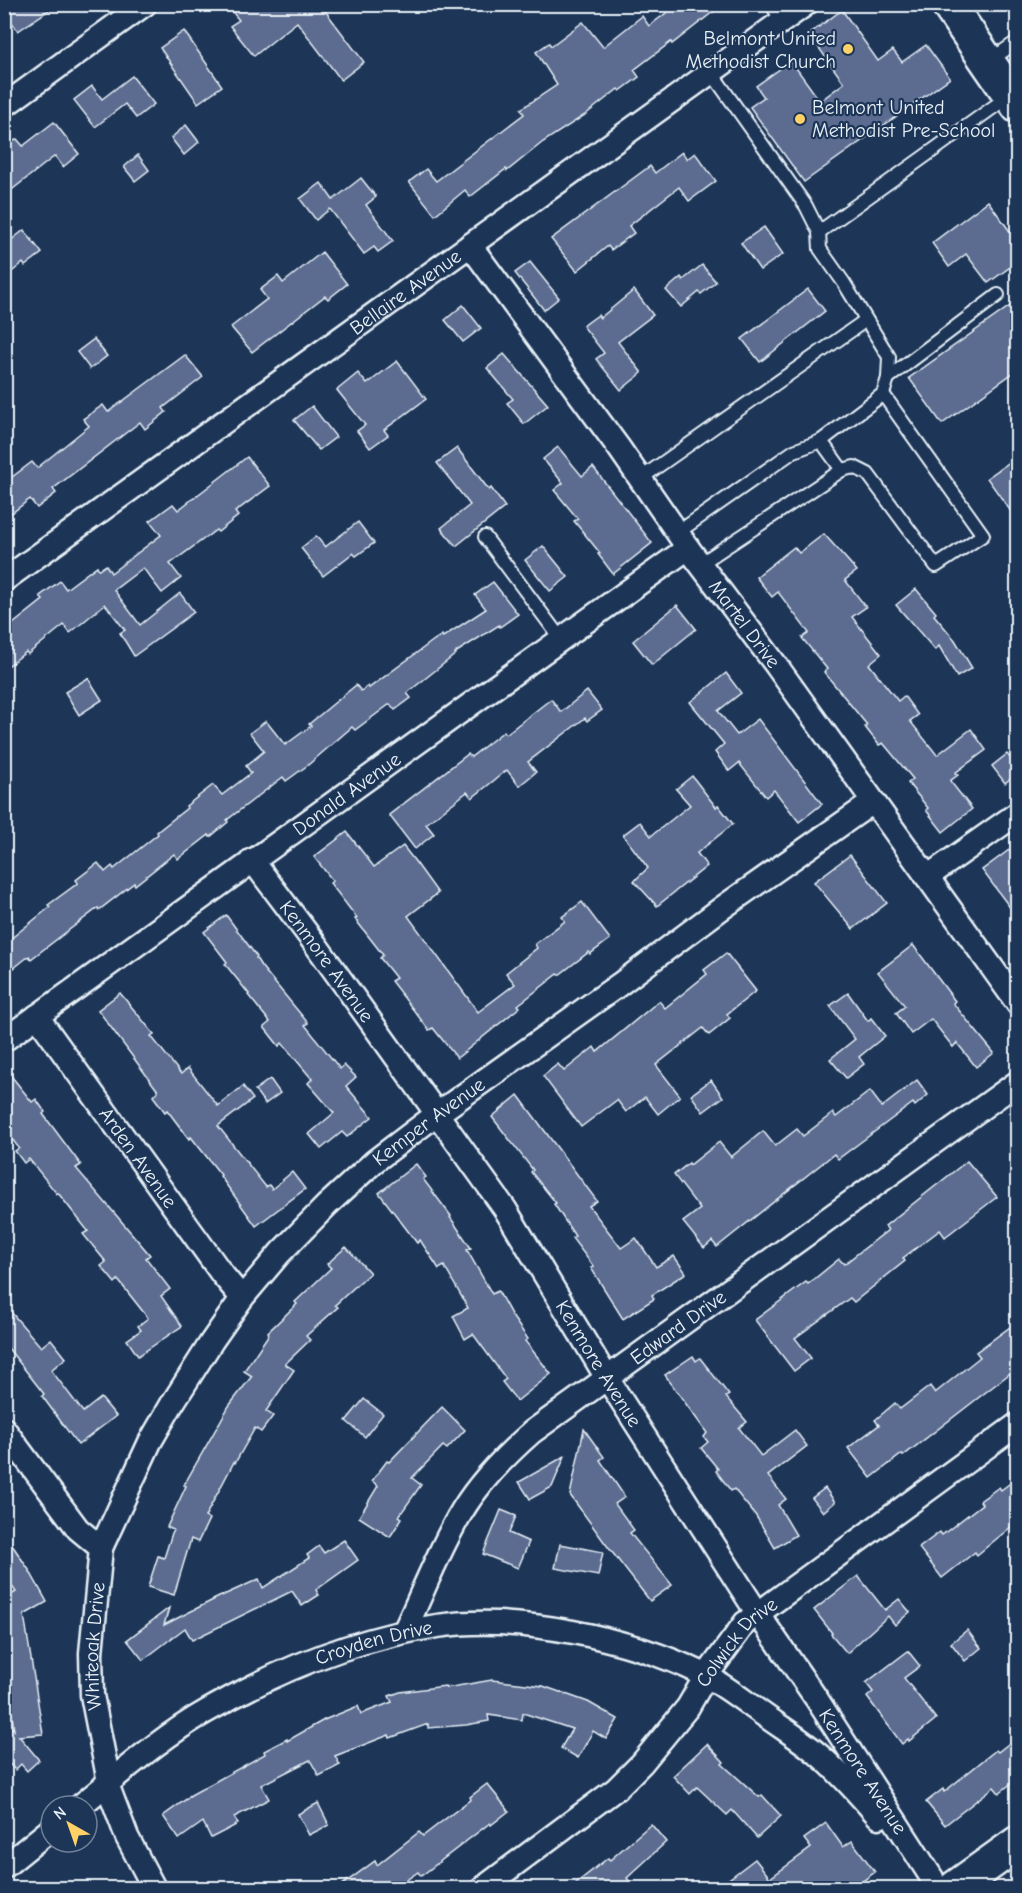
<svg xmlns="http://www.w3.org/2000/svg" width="1022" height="1893" font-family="'Comic Neue',sans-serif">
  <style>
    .building { fill: #5c6c90; stroke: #e8f1f8; stroke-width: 1.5 }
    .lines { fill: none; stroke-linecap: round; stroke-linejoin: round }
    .lane-casing { stroke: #e8f1f8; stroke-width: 16 }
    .street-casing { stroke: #e8f1f8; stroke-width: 27 }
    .secondary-casing { stroke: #e8f1f8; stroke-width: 38 }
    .lane { stroke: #1d3557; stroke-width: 12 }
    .street { stroke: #1d3557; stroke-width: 22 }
    .secondary { stroke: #1d3557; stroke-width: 33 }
    .poi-dot { fill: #ffd166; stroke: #1d3557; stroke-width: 2 }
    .labels { text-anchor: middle; stroke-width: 4.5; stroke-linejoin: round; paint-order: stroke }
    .poi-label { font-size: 20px; fill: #e8f1f8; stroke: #1d3557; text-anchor: end }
    .street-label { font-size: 20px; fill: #e8f1f8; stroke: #1d3557 }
  </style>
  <rect width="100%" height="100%" fill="#1d3557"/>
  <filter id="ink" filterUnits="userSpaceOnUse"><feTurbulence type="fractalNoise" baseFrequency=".0167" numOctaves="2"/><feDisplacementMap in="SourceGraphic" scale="12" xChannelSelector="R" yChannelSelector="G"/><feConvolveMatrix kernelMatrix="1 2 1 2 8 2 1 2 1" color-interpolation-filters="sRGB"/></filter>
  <g filter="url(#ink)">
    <g class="building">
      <polygon points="4,4 58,4 18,31 4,11"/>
      <polygon points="226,4 320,4 364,62 341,80 297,22 254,56 230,26 239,20"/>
      <polygon points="678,4 723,4 672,44 671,42 634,70 639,77 620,91 618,89 585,115 543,142 507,171 506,169 470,197 465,190 435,215 409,182 426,169 436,181 524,114 521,109 557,85 536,52 549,43 551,46 583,22 603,47 642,16 649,26"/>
      <polygon points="842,10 878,61 893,50 902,62 926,45 950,78 804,182 750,107 764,97 756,86 791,61 820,101 844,83 809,34"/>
      <polygon points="184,31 222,86 198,103 160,48"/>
      <polygon points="132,76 154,104 136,118 125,104 95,127 74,100 92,86 102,99"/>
      <polygon points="54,122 79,154 63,167 55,156 4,196 4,148 17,139 23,146"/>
      <polygon points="186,125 199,142 184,155 171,138"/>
      <polygon points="682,152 687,159 695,153 716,181 689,201 679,187 629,226 634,233 611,250 608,246 577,271 551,239 650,166 655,173"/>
      <polygon points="138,155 149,170 135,181 124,167"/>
      <polygon points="361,178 376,197 366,205 393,241 378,252 374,247 364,254 330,209 316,220 300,199 321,183 333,200"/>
      <polygon points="988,201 1017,241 1017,262 988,283 966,254 949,267 932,243"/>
      <polygon points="764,227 783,254 760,270 741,243"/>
      <polygon points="24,230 42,253 25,266 23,263 4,278 5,245"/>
      <polygon points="322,252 347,284 328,299 325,296 252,352 231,327 267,299 260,290 278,276 283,283"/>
      <polygon points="530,262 559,298 544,310 515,273"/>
      <polygon points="702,265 716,282 701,294 699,292 681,307 666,290 681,277 683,280"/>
      <polygon points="808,289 825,311 760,362 742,339"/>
      <polygon points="634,290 653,315 618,342 642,373 621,390 596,359 604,353 583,326 598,315 600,318"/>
      <polygon points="1017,301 1017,370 942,424 909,378"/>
      <polygon points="463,305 481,328 463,342 445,320"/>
      <polygon points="94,339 107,356 90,369 77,352"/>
      <polygon points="504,354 548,405 524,424 507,403 513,399 487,368"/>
      <polygon points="185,355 203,377 163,408 166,412 145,429 140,422 53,489 56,493 37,508 30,499 4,519 4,483 32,462 37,468 89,426 83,419 103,405 108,412"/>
      <polygon points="397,361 426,399 384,430 388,435 370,448 357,431 365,425 337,390 358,373 367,384"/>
      <polygon points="312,406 336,437 319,450 294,420"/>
      <polygon points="558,447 582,476 593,467 652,543 613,574 598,554 600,553 574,521 578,519 554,490 563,483 543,459"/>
      <polygon points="457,448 489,490 491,488 505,507 456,546 441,528 470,505 437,463"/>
      <polygon points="247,457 270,486 235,512 238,516 218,532 216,530 170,564 181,578 162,593 143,568 114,590 140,625 180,593 194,612 134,656 120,633 125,630 105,604 70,633 64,625 28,654 26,652 4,669 4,631 43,600 40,596 60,581 66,589 97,566 99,570 106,565 111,573 161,535 150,521 173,504 178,510"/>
      <polygon points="1017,457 1017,520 987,478"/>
      <polygon points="358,522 374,543 356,556 353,553 323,576 301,548 316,536 325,547"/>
      <polygon points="824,534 857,571 845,580 866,607 852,617 881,654 869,664 898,701 904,696 918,715 910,721 937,755 971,729 986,750 955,773 958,775 950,781 972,809 943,832 926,810 928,808 908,783 913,779 883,743 879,745 865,727 867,725 824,672 827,669 802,638 809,633 778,592 772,597 756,577 794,547 799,553"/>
      <polygon points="543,546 568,577 550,591 525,560"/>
      <polygon points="493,582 518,614 500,627 499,625 455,653 456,654 407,693 411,698 395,710 390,704 355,730 352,727 308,765 286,781 283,777 227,820 228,822 210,837 209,835 178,859 174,854 135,885 134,883 99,910 98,908 31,959 29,956 4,976 4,944 50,907 48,905 78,883 76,880 98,863 105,872 112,866 114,869 158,834 157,832 187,808 186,806 213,785 222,795 251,773 246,766 264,751 250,733 266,721 285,745 311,726 309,724 356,685 361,691 368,686 369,688 434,640 442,635 443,637 486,609 475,595"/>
      <polygon points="916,589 936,613 934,615 955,640 972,668 957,677 939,646 935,650 896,605"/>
      <polygon points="677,605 696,629 652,665 633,641"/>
      <polygon points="726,673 741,693 718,711 737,735 758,719 822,804 799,822 774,790 766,797 739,763 729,771 715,752 724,744 690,702"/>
      <polygon points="88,678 102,700 79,715 65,692"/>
      <polygon points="587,691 602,710 587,721 585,718 528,762 536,772 519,786 507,770 472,798 467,792 426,824 434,834 415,849 389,815 468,754 471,757 504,731 506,734 551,699 561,712"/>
      <polygon points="1007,754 1017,766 1017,773 1005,783 992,766"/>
      <polygon points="692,776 716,807 718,805 733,824 697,853 707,866 657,906 634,881 648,868 623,835 640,822 651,836 690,805 676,789"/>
      <polygon points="347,832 374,867 403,846 417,864 438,893 408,916 478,1012 515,984 506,973 537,948 535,944 565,921 562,917 582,902 610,939 590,954 589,952 559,975 558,974 518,1005 520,1007 457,1058 433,1028 429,1030 391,981 396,978 380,958 383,955 355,919 357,918 330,883 333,881 314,857"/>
      <polygon points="1009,850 1017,862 1017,917 982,870"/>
      <polygon points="850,855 887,903 853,929 814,882"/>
      <polygon points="226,915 257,957 256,958 261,966 308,1023 305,1025 340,1069 344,1065 356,1077 346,1086 372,1117 347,1137 342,1132 321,1149 309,1134 334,1113 308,1083 312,1079 282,1043 279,1046 264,1027 270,1022 248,995 249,994 225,964 227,962 204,932"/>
      <polygon points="913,945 955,1001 953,1003 994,1053 976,1067 957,1043 953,1047 931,1019 911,1034 896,1013 905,1006 878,972"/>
      <polygon points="726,953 756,991 727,1014 730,1018 709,1035 703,1028 656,1065 680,1096 658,1114 645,1097 626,1112 617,1100 581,1127 543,1076 558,1064 564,1071 594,1047 597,1052 659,1001 665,1008 707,974 704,970"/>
      <polygon points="120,993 154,1034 151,1036 181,1074 188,1068 218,1106 243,1086 253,1099 218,1126 266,1187 269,1185 272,1189 292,1172 305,1189 256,1226 220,1176 221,1175 191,1137 189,1139 167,1110 165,1112 153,1096 158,1091 98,1010"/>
      <polygon points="848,993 868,1021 871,1018 885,1036 859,1057 864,1064 846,1078 830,1059 855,1039 830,1006"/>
      <polygon points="4,1067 32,1102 36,1099 45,1112 43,1114 81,1165 76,1168 150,1255 146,1258 170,1289 161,1296 182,1326 138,1356 127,1340 141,1330 138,1326 148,1318 118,1280 115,1283 101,1266 106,1262 83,1234 88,1231 58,1193 57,1194 29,1159 24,1163 15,1151 19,1148 4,1129"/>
      <polygon points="270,1079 280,1093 265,1104 255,1090"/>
      <polygon points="711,1080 723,1097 703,1112 691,1095"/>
      <polygon points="917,1080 928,1095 915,1106 913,1103 838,1159 834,1154 717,1247 712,1241 704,1248 683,1222 700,1209 674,1175 689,1163 690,1165 719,1142 731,1157 763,1131 775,1146 797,1129 803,1136 833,1113 836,1117 870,1091 882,1107"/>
      <polygon points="518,1095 597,1201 589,1206 621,1248 636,1238 656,1267 674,1256 686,1273 652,1295 654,1299 623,1319 591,1268 594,1267 572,1238 575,1236 554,1204 556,1203 531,1172 533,1170 492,1117"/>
      <polygon points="967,1161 997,1197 945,1237 940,1230 903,1258 905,1261 854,1302 850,1298 795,1338 811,1358 794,1371 755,1320 806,1282 808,1284 839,1259 844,1264 888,1230 885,1226"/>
      <polygon points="416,1164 426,1177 423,1179 451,1216 450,1217 471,1248 467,1250 492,1294 498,1291 512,1316 528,1339 525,1341 551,1374 517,1401 502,1382 506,1379 473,1334 465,1339 453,1316 468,1308 444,1266 439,1269 420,1240 417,1243 379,1193"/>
      <polygon points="346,1247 370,1273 335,1305 338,1307 306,1336 310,1340 285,1364 294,1370 266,1411 273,1416 261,1432 255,1428 235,1463 234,1462 205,1517 209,1519 198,1542 191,1539 174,1595 148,1587 158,1556 164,1558 173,1530 167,1527 186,1486 184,1485 229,1406 252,1376 244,1371 269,1334 268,1332 297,1304 295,1302 331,1268 327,1264"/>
      <polygon points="4,1304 41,1347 51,1339 66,1358 51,1370 83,1412 101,1398 116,1416 78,1445 42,1396 44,1394 4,1343"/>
      <polygon points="1017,1322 1017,1368 903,1456 902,1454 871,1478 848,1448 879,1425 875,1420 895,1403 900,1409 930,1386 935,1393 980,1357 976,1352"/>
      <polygon points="693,1356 696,1361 700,1358 729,1395 726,1397 747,1422 739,1428 761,1456 795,1430 807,1446 768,1476 786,1499 778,1505 796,1535 775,1548 756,1516 734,1489 731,1491 716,1471 718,1469 701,1448 708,1442 704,1437 707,1433 665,1375"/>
      <polygon points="364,1399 383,1414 365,1437 346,1421"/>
      <polygon points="442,1407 465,1430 447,1449 443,1446 412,1478 421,1485 399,1516 402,1518 390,1537 359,1517 378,1486 372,1481 387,1461 389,1462"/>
      <polygon points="584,1429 604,1457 600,1460 625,1497 615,1504 634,1530 630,1533 672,1585 650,1601 605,1543 570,1495"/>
      <polygon points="565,1456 552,1487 530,1499 519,1482"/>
      <polygon points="1017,1478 1017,1522 977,1555 975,1552 942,1578 919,1548 940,1532 942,1535 982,1504 980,1501 999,1487 1001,1490"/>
      <polygon points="825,1488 835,1502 823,1512 812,1498"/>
      <polygon points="501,1510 516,1516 509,1533 529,1542 518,1568 483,1554"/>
      <polygon points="4,1533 29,1570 47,1602 24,1615 43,1734 19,1736 39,1760 27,1771 21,1764 15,1770 4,1758 4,1719 14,1730 4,1664 4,1599 16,1592 4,1575"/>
      <polygon points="344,1540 358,1560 316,1590 319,1595 302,1606 292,1591 192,1640 185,1628 143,1660 127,1640 169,1608 164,1625 217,1598 259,1579 263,1588 309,1558 307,1555 319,1546 324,1553"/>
      <polygon points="560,1544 603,1552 598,1576 555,1568"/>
      <polygon points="858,1576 885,1610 899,1599 910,1612 895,1625 888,1616 847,1653 831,1634 832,1633 814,1610"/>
      <polygon points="967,1630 981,1648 965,1661 951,1643"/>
      <polygon points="908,1651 920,1666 904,1678 936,1719 909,1741 908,1739 902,1744 867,1697 873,1692 866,1683"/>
      <polygon points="492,1680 543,1686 588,1702 618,1719 606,1739 593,1731 578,1758 561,1748 572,1729 523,1713 522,1720 488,1715 489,1721 466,1725 428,1728 428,1724 390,1738 389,1735 335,1756 340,1765 319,1776 310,1760 261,1785 269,1799 234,1817 238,1824 211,1838 203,1822 179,1839 163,1816 189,1797 189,1796 265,1754 264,1751 287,1739 287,1741 324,1720 358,1706 361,1714 392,1702 389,1696 400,1692 445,1686 446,1688"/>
      <polygon points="1017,1737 1017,1779 999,1793 994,1787 945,1825 926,1802 943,1789 944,1792 996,1750 998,1752"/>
      <polygon points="707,1744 724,1762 722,1764 759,1797 762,1795 781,1816 757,1838 732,1810 727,1815 697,1787 690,1794 673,1776"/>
      <polygon points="487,1784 509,1811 491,1825 490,1823 421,1876 418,1872 395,1888 338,1888 375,1861 377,1865 419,1832 423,1836 471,1799 470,1797"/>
      <polygon points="318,1803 329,1825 309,1835 298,1814"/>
      <polygon points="826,1823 843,1847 852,1841 875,1872 853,1888 717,1888 755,1859 770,1878 811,1848 804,1839"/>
      <polygon points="651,1824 666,1842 627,1878 635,1888 570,1888 608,1858 610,1860"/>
    </g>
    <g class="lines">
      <defs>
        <g id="lane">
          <polyline points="771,4 783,21"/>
          <polyline points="989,61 1018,41"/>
          <polyline points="819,232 1009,96"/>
          <polyline points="888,378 998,295"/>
          <polyline points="821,441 842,470"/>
          <polyline points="640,479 866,320"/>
          <polyline points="677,533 794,451 821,441 883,394"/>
          <polyline points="485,537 561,639"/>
          <polyline points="700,564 842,470 854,467 868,474 936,566 983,535 883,394 888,378 889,357 844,283 820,249 819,232 806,206 711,72"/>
        </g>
        <g id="street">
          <polyline points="4,106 145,4"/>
          <path id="s1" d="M470,245L619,448L688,548L776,665L1018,1004"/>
          <path id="s2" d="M4,580L806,4"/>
          <path id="s3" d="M252,860L316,945L505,1209L607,1378L758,1614L816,1698L932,1878"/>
          <polyline points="927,877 1018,813"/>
          <path id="s4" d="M37,1016L222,1274L242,1298"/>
          <path id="s5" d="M4,1040L688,548"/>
          <polyline points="4,1429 78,1529 101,1548"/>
          <path id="s6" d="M404,1632C423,1592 439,1549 462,1511C480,1481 506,1455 532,1432L1018,1082"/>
          <path id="s7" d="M80,1806C121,1773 161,1737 207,1711C278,1670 357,1638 437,1626C519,1614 629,1638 703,1674C724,1685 744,1701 764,1715C782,1728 802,1740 819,1755C841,1773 860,1796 879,1817"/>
          <polyline points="4,1867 51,1829"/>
          <path id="s8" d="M154,1888L127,1837L107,1784L108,1777L92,1695L91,1653L101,1548L150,1442L172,1404L212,1341L242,1298L280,1253L327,1205L375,1161L437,1114L620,984L722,908L873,802"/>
          <path id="s9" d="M483,1888L616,1789L642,1763L688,1707L706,1676L745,1623L1018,1424"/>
        </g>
        <g id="secondary">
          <polyline points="948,4 1018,106"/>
          <polyline points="955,1888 1018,1843"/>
        </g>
      </defs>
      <use href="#lane" class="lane-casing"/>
      <use href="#street" class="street-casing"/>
      <use href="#secondary" class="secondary-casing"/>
      <use href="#lane" class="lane"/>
      <use href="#street" class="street"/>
      <use href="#secondary" class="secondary"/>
    </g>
  </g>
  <g class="poi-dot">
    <circle cx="848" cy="49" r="6"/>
    <circle cx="800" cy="119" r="6"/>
  </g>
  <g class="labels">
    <g class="poi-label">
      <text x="836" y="45">Belmont United<tspan x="836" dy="23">Methodist Church</tspan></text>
      <text x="812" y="114" text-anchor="start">Belmont United<tspan x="812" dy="23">Methodist Pre-School</tspan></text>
    </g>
    <g class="street-label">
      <text dy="7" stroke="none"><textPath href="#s2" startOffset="494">Bellaire Avenue</textPath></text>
      <text dy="7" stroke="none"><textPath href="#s1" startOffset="468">Martel Drive</textPath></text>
      <text dy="7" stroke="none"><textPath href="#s5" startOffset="422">Donald Avenue</textPath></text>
      <text dy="7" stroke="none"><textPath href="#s3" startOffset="126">Kenmore Avenue</textPath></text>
      <text dy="7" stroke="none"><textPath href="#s8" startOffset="898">Kemper Avenue</textPath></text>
      <text dy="7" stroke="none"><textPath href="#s4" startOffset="174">Arden Avenue</textPath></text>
      <text dy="7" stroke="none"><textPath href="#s6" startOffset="420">Edward Drive</textPath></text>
      <text dy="7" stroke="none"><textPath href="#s3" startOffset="612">Kenmore Avenue</textPath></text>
      <text dy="7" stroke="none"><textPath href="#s7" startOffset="340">Croyden Drive</textPath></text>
      <text dy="7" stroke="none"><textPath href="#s9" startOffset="357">Colwick Drive</textPath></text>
      <text dy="7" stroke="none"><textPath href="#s8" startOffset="254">Whiteoak Drive</textPath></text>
      <text dy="7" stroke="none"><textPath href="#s3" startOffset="1098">Kenmore Avenue</textPath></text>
    </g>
  </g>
  <rect width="1022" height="1893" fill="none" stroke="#1d3557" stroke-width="24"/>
  <rect x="12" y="12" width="998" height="1869" fill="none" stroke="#e8f1f8" stroke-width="2" filter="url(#ink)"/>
  <g transform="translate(69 1824) rotate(320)"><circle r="28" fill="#1d3557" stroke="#6e8097" stroke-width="1.5"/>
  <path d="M0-4.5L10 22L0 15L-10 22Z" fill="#ffd166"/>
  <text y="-9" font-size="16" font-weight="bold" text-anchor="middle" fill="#e8f1f8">N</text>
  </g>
</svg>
